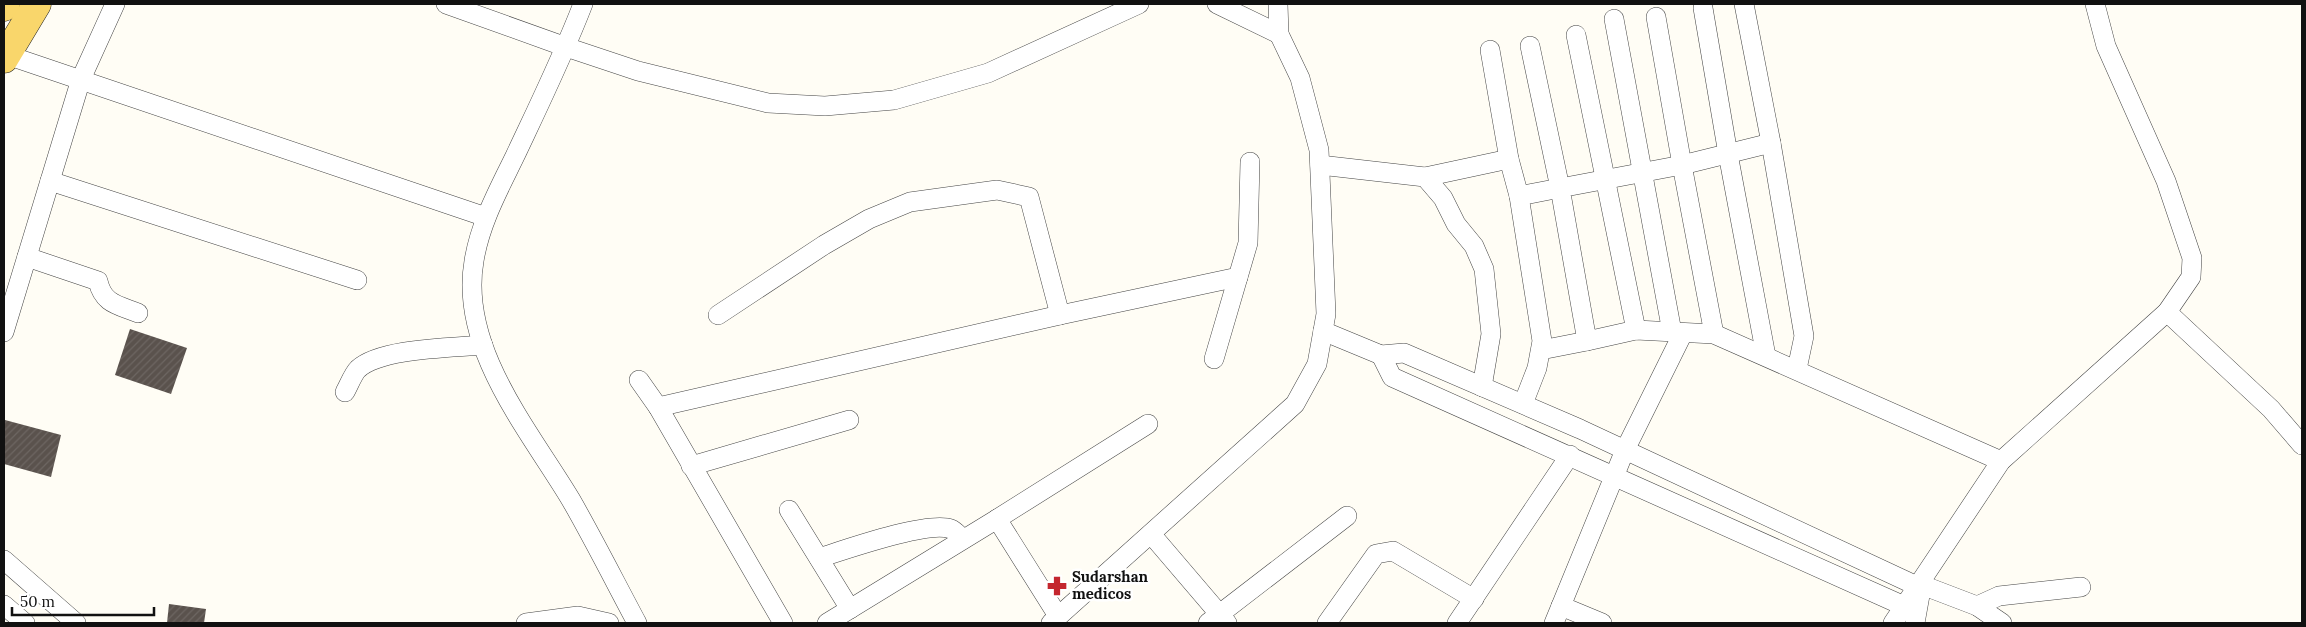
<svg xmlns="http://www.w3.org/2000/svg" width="2306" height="627" font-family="Lora,serif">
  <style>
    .building { fill: url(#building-hatch) }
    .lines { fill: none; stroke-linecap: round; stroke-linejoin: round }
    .street-casing { stroke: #444; stroke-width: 20 }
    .primary-casing { stroke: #222; stroke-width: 29 }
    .street { stroke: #fff; stroke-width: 19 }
    .primary { stroke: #f9d66b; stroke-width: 28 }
    .labels { text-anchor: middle; stroke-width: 5; stroke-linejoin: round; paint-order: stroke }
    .poi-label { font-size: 15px; font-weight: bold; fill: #111; stroke: #fff; text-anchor: start }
  </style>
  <defs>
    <pattern id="building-hatch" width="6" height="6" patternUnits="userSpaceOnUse" patternTransform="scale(1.25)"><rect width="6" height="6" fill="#5a524d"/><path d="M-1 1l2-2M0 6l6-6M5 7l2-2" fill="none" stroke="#6d6662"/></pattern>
  </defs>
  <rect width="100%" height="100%" fill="#fffdf5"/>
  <g class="building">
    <polygon points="130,329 187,348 171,394 115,375"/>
    <polygon points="5,420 61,435 51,477 4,464"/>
    <polygon points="169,604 206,609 204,623 167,623"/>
  </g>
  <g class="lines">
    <defs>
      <g id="street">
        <polyline points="446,4 566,47 638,71 768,103 825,106 894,100 988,73 1139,4"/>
        <path d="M583,4C563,56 539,105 515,156C499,189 480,223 474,261C459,348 529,430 571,500C594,540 615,582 637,623"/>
        <polyline points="1217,4 1279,34"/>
        <polyline points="1744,4 1771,143 1804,336 1797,369"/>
        <polyline points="1703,8 1728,154 1766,356"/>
        <polyline points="1656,17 1682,165 1714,334"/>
        <polyline points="1614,19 1672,332"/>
        <polyline points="1576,35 1636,330"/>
        <polyline points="1490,50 1509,159"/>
        <polyline points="7,55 486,217"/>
        <polyline points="1771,143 1682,165 1560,188 1587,341 1636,330 1714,334 2001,461"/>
        <polyline points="1320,165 1425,177 1443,198 1456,224 1474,246 1484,269 1491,334 1482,387"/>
        <polyline points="1425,177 1509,159 1519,196 1560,188 1530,46"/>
        <polyline points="50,181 357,280"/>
        <polyline points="1519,196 1542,341 1537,368 1523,404"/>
        <path d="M27,257L98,281C103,304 118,305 138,313"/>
        <polyline points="2167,312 2271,409 2302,445"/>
        <polyline points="718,315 824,245 869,219 910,202 997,190 1029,197 1060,315 1238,277"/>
        <polyline points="1323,331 1381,355 1404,353 1580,429 1917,586"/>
        <polyline points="4,332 81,79 115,4"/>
        <polyline points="1541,350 1587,341"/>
        <polyline points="1381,355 1392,377 1904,606"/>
        <polyline points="1214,359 1248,243 1250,162"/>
        <polyline points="639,380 658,407 783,623"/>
        <path d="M345,392C349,385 353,374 358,369C381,348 452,348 483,345"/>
        <polyline points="658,407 1060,315"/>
        <polyline points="691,466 849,420"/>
        <polyline points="789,510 850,609"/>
        <polyline points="997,519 1148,424"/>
        <polyline points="1151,534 1227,623"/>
        <path d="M819,558C844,550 929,520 951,529C956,531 960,537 963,539"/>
        <polyline points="4,560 76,623"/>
        <polyline points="1922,585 1977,606 2002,623"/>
        <polyline points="4,605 25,623"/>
        <polyline points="1977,606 1999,596 2081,587"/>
        <polyline points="526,623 578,616 609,623"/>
        <polyline points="827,623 997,519 1058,616"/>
        <polyline points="1051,623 1295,404 1317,364 1326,314 1319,150 1300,78 1279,34 1278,4"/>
        <polyline points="1208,623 1347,516"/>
        <polyline points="1327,623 1376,554 1393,551 1474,599"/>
        <polyline points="1457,623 1570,455"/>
        <polyline points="1554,623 1561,606"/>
        <polyline points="1602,623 1561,606 1625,450 1683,333"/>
        <polyline points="1893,623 2001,461 2167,312 2191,277 2192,258 2166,181 2106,46 2095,4"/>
        <polyline points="1915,623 1922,584"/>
      </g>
      <g id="primary">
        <polyline points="4,7 6,4"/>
        <polyline points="4,59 37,4"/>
      </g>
    </defs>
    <use href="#street" class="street-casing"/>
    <use href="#primary" class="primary-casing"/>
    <use href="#street" class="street"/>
    <use href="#primary" class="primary"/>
  </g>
  <defs>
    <symbol id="pharmacy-bare" viewBox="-9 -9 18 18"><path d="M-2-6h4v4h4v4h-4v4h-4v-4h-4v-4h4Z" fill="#c4262e" stroke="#fff" stroke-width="2.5" paint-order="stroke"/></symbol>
  </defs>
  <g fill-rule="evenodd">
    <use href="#pharmacy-bare" x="1043" y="572" width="28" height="28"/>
  </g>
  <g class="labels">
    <g class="poi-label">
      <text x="1072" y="582">Sudarshan<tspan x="1072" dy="17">medicos</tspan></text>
    </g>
  </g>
  <rect width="2306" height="627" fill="none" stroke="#111111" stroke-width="10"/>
  <path d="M12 607v8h142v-8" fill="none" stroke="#111111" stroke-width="2.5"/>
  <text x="20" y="607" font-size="15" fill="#111111" stroke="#ffffff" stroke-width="4" paint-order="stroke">50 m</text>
</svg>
